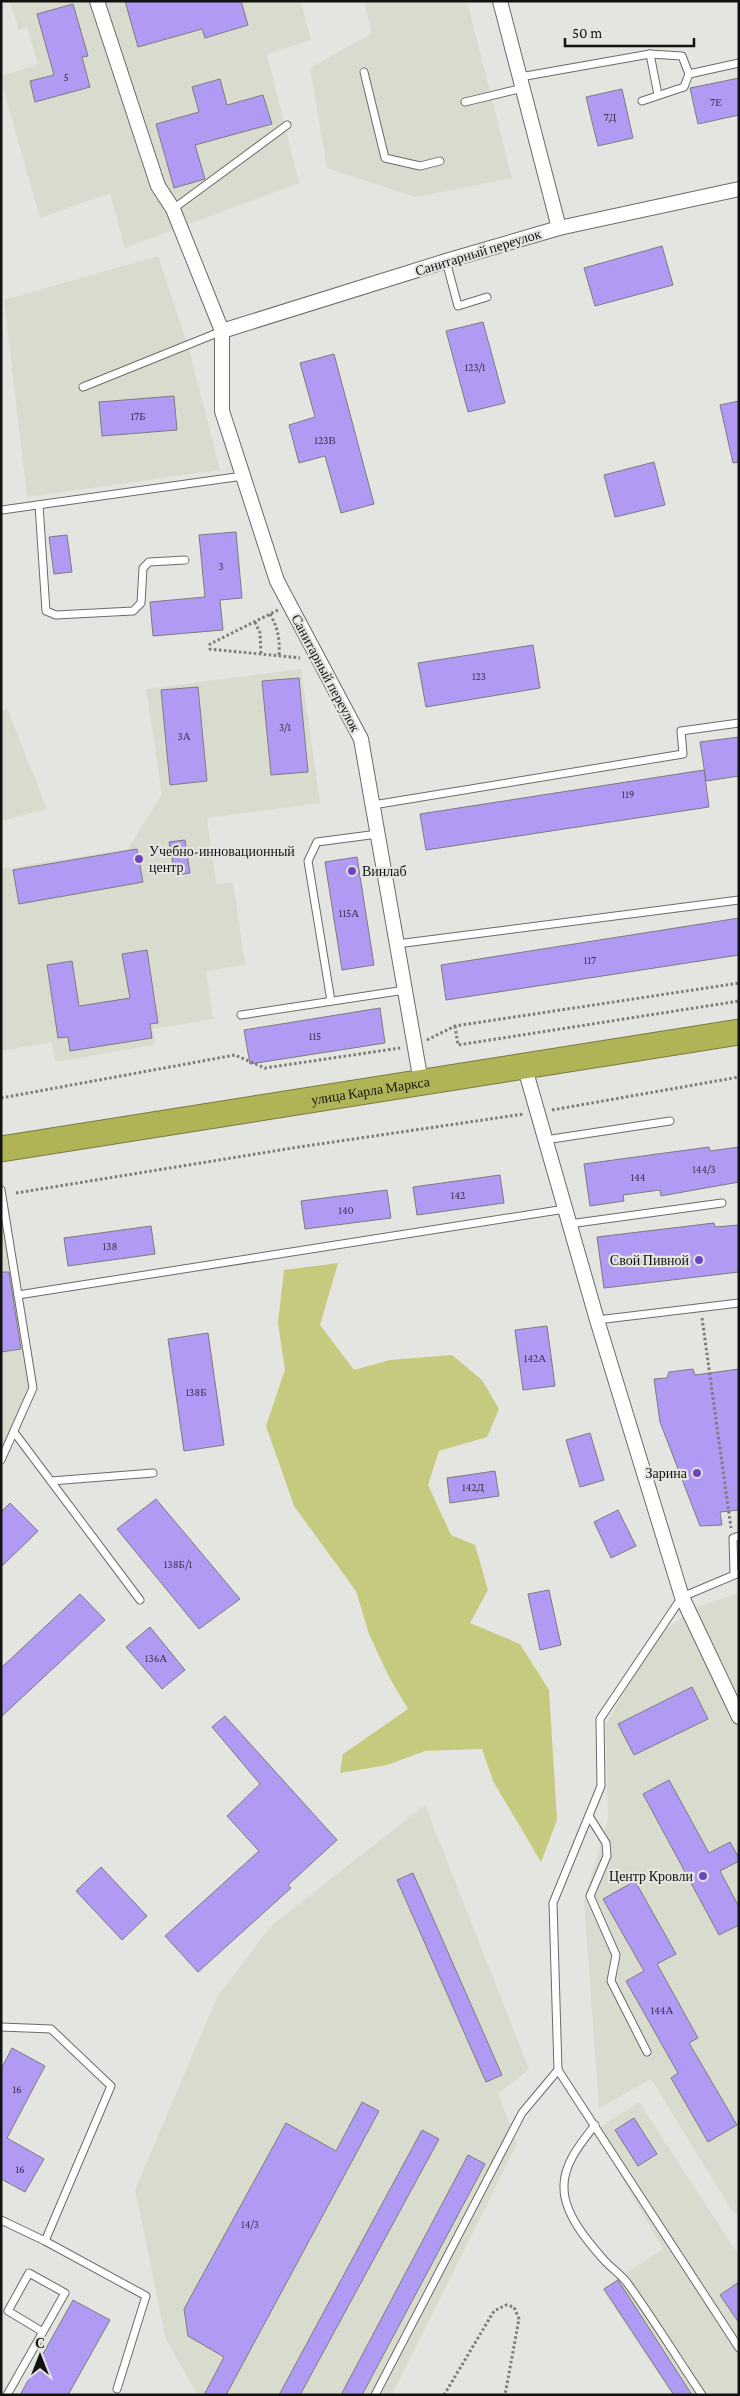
<svg xmlns="http://www.w3.org/2000/svg" width="740" height="2396" font-family="'Crimson Pro',serif">
  <style>
    .built { fill: #dadbcf }
    .green { fill: #c6ca7e }
    .building { fill: #b19af3; stroke: #7c7b7f }
    .lines { fill: none; stroke-linecap: round; stroke-linejoin: round }
    .lane-casing { stroke: #6b6b67; stroke-width: 9 }
    .street-casing { stroke: #6b6b67; stroke-width: 16 }
    .highway-casing { stroke: #797b3e; stroke-width: 27 }
    .path { stroke: #7c7d79; stroke-width: 3; stroke-dasharray: 2.5 2.5; stroke-linecap: butt }
    .lane { stroke: #fff; stroke-width: 7 }
    .street { stroke: #fff; stroke-width: 14 }
    .highway { stroke: #b0b456; stroke-width: 25 }
    .poi-dot { fill: #6f45be; stroke: #e4e5e0; stroke-width: 2 }
    .labels { text-anchor: middle; stroke-width: 4.5; stroke-linejoin: round; paint-order: stroke }
    .number-label { font-size: 11px; fill: #3a3449 }
    .street-label { font-size: 14px; fill: #121210; stroke: #e4e5e0 }
    .poi-label { font-size: 14px; fill: #121210; stroke: #e4e5e0; text-anchor: end }
  </style>
  <rect width="100%" height="100%" fill="#e4e5e0"/>
  <g class="built">
    <polygon points="10,1 301,1 311,40 267,54 299,183 125,248 110,193 40,218 1,81 1,76 38,64 27,27 19,30"/>
    <polygon points="364,1 467,1 512,178 415,197 327,168 310,68 372,33"/>
    <polygon points="158,256 188,345 220,470 27,497 4,300"/>
    <polygon points="301,669 320,803 207,818 216,884 233,882 245,965 206,971 213,1019 153,1029 155,1045 55,1062 52,1042 1,1051 1,869 128,849 162,794 146,689"/>
    <polygon points="7,708 47,809 1,821 1,711"/>
    <polygon points="9,1208 33,1388 4,1444 1,1444 1,1209"/>
    <polygon points="739,1593 739,2212 734,2214 651,2079 599,2108 584,1901 608,1819 606,1724 659,1634 697,1607"/>
    <polygon points="425,1805 529,2069 498,2094 517,2144 392,2395 198,2395 166,2340 135,2190 217,1997 272,1925"/>
    <polygon points="639,2102 739,2256 739,2395 672,2395 602,2289 663,2249 595,2131"/>
  </g>
  <polygon class="green" points="338,1263 320,1325 354,1370 390,1360 452,1355 482,1380 499,1409 487,1437 439,1451 428,1485 451,1535 475,1545 488,1590 470,1623 520,1644 549,1690 557,1820 541,1862 493,1781 482,1749 425,1751 387,1765 340,1773 343,1754 408,1709 388,1675 369,1634 356,1591 294,1506 266,1426 285,1370 278,1323 284,1270"/>
  <g class="building">
    <polygon points="125,1 241,1 248,25 205,38 202,29 138,47"/>
    <polygon points="73,4 88,56 82,57 90,87 35,102 30,81 54,75 37,14"/>
    <polygon points="739,78 739,115 698,124 690,88"/>
    <polygon points="220,79 227,105 263,95 272,124 195,145 205,179 174,188 156,124 199,112 192,87"/>
    <polygon points="622,89 633,138 598,146 586,97"/>
    <polygon points="662,246 673,285 595,306 584,268"/>
    <polygon points="483,322 505,403 468,412 446,331"/>
    <polygon points="334,354 374,504 341,513 325,456 299,463 289,425 315,417 300,363"/>
    <polygon points="174,396 177,430 102,436 99,402"/>
    <polygon points="739,401 739,462 733,463 720,405"/>
    <polygon points="654,462 665,505 615,517 604,475"/>
    <polygon points="236,532 242,598 220,600 223,630 153,636 150,602 205,597 199,535"/>
    <polygon points="67,535 72,572 54,574 49,537"/>
    <polygon points="533,645 540,688 426,707 418,663"/>
    <polygon points="299,678 308,772 271,775 262,681"/>
    <polygon points="198,687 207,781 170,785 161,690"/>
    <polygon points="739,737 739,776 706,781 700,742"/>
    <polygon points="704,770 709,807 426,850 420,814"/>
    <polygon points="185,840 190,873 175,875 169,842"/>
    <polygon points="137,849 143,882 19,904 13,870"/>
    <polygon points="357,857 374,965 342,970 325,862"/>
    <polygon points="739,918 739,955 446,1000 441,965"/>
    <polygon points="147,950 158,1023 150,1024 152,1038 70,1051 68,1037 58,1038 47,965 72,961 79,1006 130,998 122,954"/>
    <polygon points="380,1008 385,1043 250,1064 244,1030"/>
    <polygon points="709,1147 710,1151 739,1147 739,1182 661,1196 660,1190 623,1195 624,1201 590,1206 584,1164"/>
    <polygon points="500,1175 504,1203 417,1215 413,1187"/>
    <polygon points="387,1190 391,1218 305,1229 301,1201"/>
    <polygon points="714,1223 715,1227 739,1225 739,1272 604,1288 597,1237"/>
    <polygon points="151,1226 155,1254 68,1266 64,1238"/>
    <polygon points="1,1272 9,1272 21,1349 1,1352"/>
    <polygon points="547,1326 555,1386 523,1390 515,1330"/>
    <polygon points="208,1333 224,1445 184,1451 168,1339"/>
    <polygon points="693,1369 695,1375 739,1369 739,1510 720,1512 722,1525 700,1526 660,1422 654,1379 667,1378 669,1372"/>
    <polygon points="590,1433 604,1480 580,1487 566,1440"/>
    <polygon points="495,1471 499,1496 450,1503 447,1478"/>
    <polygon points="156,1499 240,1599 199,1629 117,1529"/>
    <polygon points="10,1503 38,1531 1,1567 1,1512"/>
    <polygon points="618,1510 636,1546 611,1558 594,1522"/>
    <polygon points="549,1590 561,1645 540,1650 528,1594"/>
    <polygon points="80,1594 105,1620 1,1717 1,1668"/>
    <polygon points="150,1627 185,1670 162,1689 126,1647"/>
    <polygon points="692,1687 708,1719 634,1755 618,1724"/>
    <polygon points="225,1716 337,1840 288,1885 291,1888 198,1972 165,1936 259,1851 227,1816 260,1784 212,1727"/>
    <polygon points="669,1780 709,1853 730,1842 739,1858 739,1861 720,1871 739,1907 739,1925 719,1935 643,1794"/>
    <polygon points="101,1867 147,1916 122,1940 76,1891"/>
    <polygon points="413,1873 502,2075 486,2082 397,1880"/>
    <polygon points="635,1881 676,1954 657,1964 698,2038 689,2043 737,2125 708,2142 671,2078 678,2073 626,1981 644,1971 603,1899"/>
    <polygon points="12,2048 45,2066 7,2138 44,2159 25,2192 1,2179 1,2069"/>
    <polygon points="362,2102 379,2111 226,2395 204,2395 224,2357 188,2336 184,2309 286,2123 336,2151"/>
    <polygon points="634,2118 657,2154 638,2166 615,2130"/>
    <polygon points="422,2130 439,2139 300,2395 279,2395"/>
    <polygon points="468,2155 485,2164 362,2395 341,2395"/>
    <polygon points="618,2280 692,2395 674,2395 604,2289"/>
    <polygon points="739,2282 739,2323 720,2295"/>
    <polygon points="73,2300 110,2320 68,2395 20,2395"/>
  </g>
  <g class="lines">
    <defs>
      <g id="lane">
        <polyline points="650,54 658,95"/>
        <polyline points="364,72 385,158 420,166 440,161"/>
        <polyline points="520,77 650,54 682,56 689,74 739,63"/>
        <polyline points="642,101 684,87 689,74"/>
        <polyline points="465,102 523,88"/>
        <polyline points="173,209 287,125"/>
        <polyline points="446,261 458,306 487,297"/>
        <polyline points="83,387 222,331"/>
        <polyline points="39,505 46,611 56,615 133,611 141,603 143,568 149,562 185,560"/>
        <polyline points="2,510 243,476"/>
        <polyline points="373,805 683,754 681,731 739,723"/>
        <polyline points="397,944 739,900"/>
        <polyline points="331,1001 308,861 317,842 378,834"/>
        <polyline points="241,1015 405,990"/>
        <polyline points="545,1140 670,1121"/>
        <polyline points="1,1190 33,1388 1,1460"/>
        <polyline points="569,1224 722,1203"/>
        <polyline points="18,1295 565,1209"/>
        <polyline points="597,1320 739,1303"/>
        <polyline points="14,1432 140,1600"/>
        <polyline points="51,1481 153,1473"/>
        <polyline points="739,1573 682,1597 600,1719 601,1786 553,1903 558,2070 739,2348"/>
        <polyline points="734,1574 733,1538 739,1536"/>
        <polyline points="589,1816 606,1843 607,1856 590,1896 616,1955 611,1981 647,2052"/>
        <polyline points="1,2027 51,2029 111,2086 45,2241 1,2220"/>
        <path d="M595,2125C581,2143 563,2164 564,2188C564,2214 588,2242 604,2260C611,2268 622,2275 628,2284C654,2320 677,2358 702,2395"/>
        <polyline points="45,2241 146,2296 117,2389"/>
        <polyline points="7,2395 65,2293 29,2273 8,2311 43,2332"/>
        <polyline points="375,2395 522,2113 558,2070"/>
      </g>
      <g id="street">
        <polyline points="97,1 158,186 173,209 222,331 222,411 277,581 361,739 421,1082"/>
        <polyline points="500,1 559,228"/>
        <polyline points="222,331 446,261 559,228 739,189"/>
        <polyline points="524,1065 597,1320 682,1597 739,1717"/>
      </g>
      <g id="highway">
        <path id="s1" d="M1,1149L739,1032"/>
      </g>
    </defs>
    <use href="#lane" class="lane-casing"/>
    <use href="#street" class="street-casing"/>
    <use href="#highway" class="highway-casing"/>
    <g class="path">
      <polyline points="278,610 210,644 210,649 300,658"/>
      <path d="M270,614C278,628 280,639 279,655"/>
      <polyline points="255,622 260,633 261,654"/>
      <polyline points="455,1026 458,1045 739,1001"/>
      <polyline points="427,1040 455,1026 739,983"/>
      <polyline points="1,1098 235,1055 265,1068 400,1048"/>
      <polyline points="552,1110 739,1077"/>
      <polyline points="16,1193 299,1147 524,1114"/>
      <polyline points="702,1318 731,1528"/>
      <polyline points="444,2395 494,2311 506,2305 514,2307 519,2319 505,2395"/>
    </g>
    <use href="#lane" class="lane"/>
    <use href="#street" class="street"/>
    <use href="#highway" class="highway"/>
  </g>
  <g class="poi-dot">
    <circle cx="139" cy="859" r="5"/>
    <circle cx="352" cy="871" r="5"/>
    <circle cx="699" cy="1260" r="5"/>
    <circle cx="697" cy="1473" r="5"/>
    <circle cx="703" cy="1876" r="5"/>
  </g>
  <g class="labels">
    <g class="number-label">
      <text x="66" y="81">5</text>
      <text x="716" y="106">7Е</text>
      <text x="610" y="121">7Д</text>
      <text x="475" y="371">123/1</text>
      <text x="138" y="420">17Б</text>
      <text x="325" y="444">123В</text>
      <text x="221" y="570">3</text>
      <text x="479" y="680">123</text>
      <text x="285" y="731">3/1</text>
      <text x="184" y="740">3А</text>
      <text x="628" y="798">119</text>
      <text x="349" y="917">115А</text>
      <text x="590" y="964">117</text>
      <text x="315" y="1040">115</text>
      <text x="704" y="1173">144/3</text>
      <text x="638" y="1181">144</text>
      <text x="458" y="1199">142</text>
      <text x="346" y="1214">140</text>
      <text x="110" y="1250">138</text>
      <text x="535" y="1362">142А</text>
      <text x="196" y="1396">138Б</text>
      <text x="473" y="1491">142Д</text>
      <text x="178" y="1568">138Б/1</text>
      <text x="156" y="1662">136А</text>
      <text x="662" y="2014">144А</text>
      <text x="17" y="2093">16</text>
      <text x="20" y="2173">16</text>
      <text x="250" y="2228">14/3</text>
    </g>
    <g class="street-label">
      <text transform="translate(478 252) rotate(-17)" y="5">Санитарный переулок</text>
      <text transform="translate(326 673) rotate(62)" y="5">Санитарный переулок</text>
      <text dy="5" stroke="none"><textPath href="#s1" startOffset="374">улица Карла Маркса</textPath></text>
    </g>
    <g class="poi-label">
      <text x="149" y="856" text-anchor="start">Учебно-инновационный<tspan x="149" dy="16">центр</tspan></text>
      <text x="362" y="876" text-anchor="start">Винлаб</text>
      <text x="689" y="1265">Свой Пивной</text>
      <text x="687" y="1478">Зарина</text>
      <text x="693" y="1881">Центр Кровли</text>
    </g>
  </g>
  <rect width="740" height="2396" fill="none" stroke="#121210" stroke-width="5"/>
  <g transform="translate(40 2356)" stroke="#e4e5e0" stroke-width="4" paint-order="stroke">
  <path d="M0-4L9 19L0 12L-9 19Z" fill="#121210"/>
  <text y="-8" font-size="14" font-weight="bold" text-anchor="middle" fill="#121210">С</text>
  </g>
  <path d="M565 38v8h129v-8" fill="none" stroke="#121210" stroke-width="2.5"/>
  <text x="572" y="38" font-size="15" fill="#121210" stroke="#e4e5e0" stroke-width="4" paint-order="stroke">50 m</text>
</svg>
